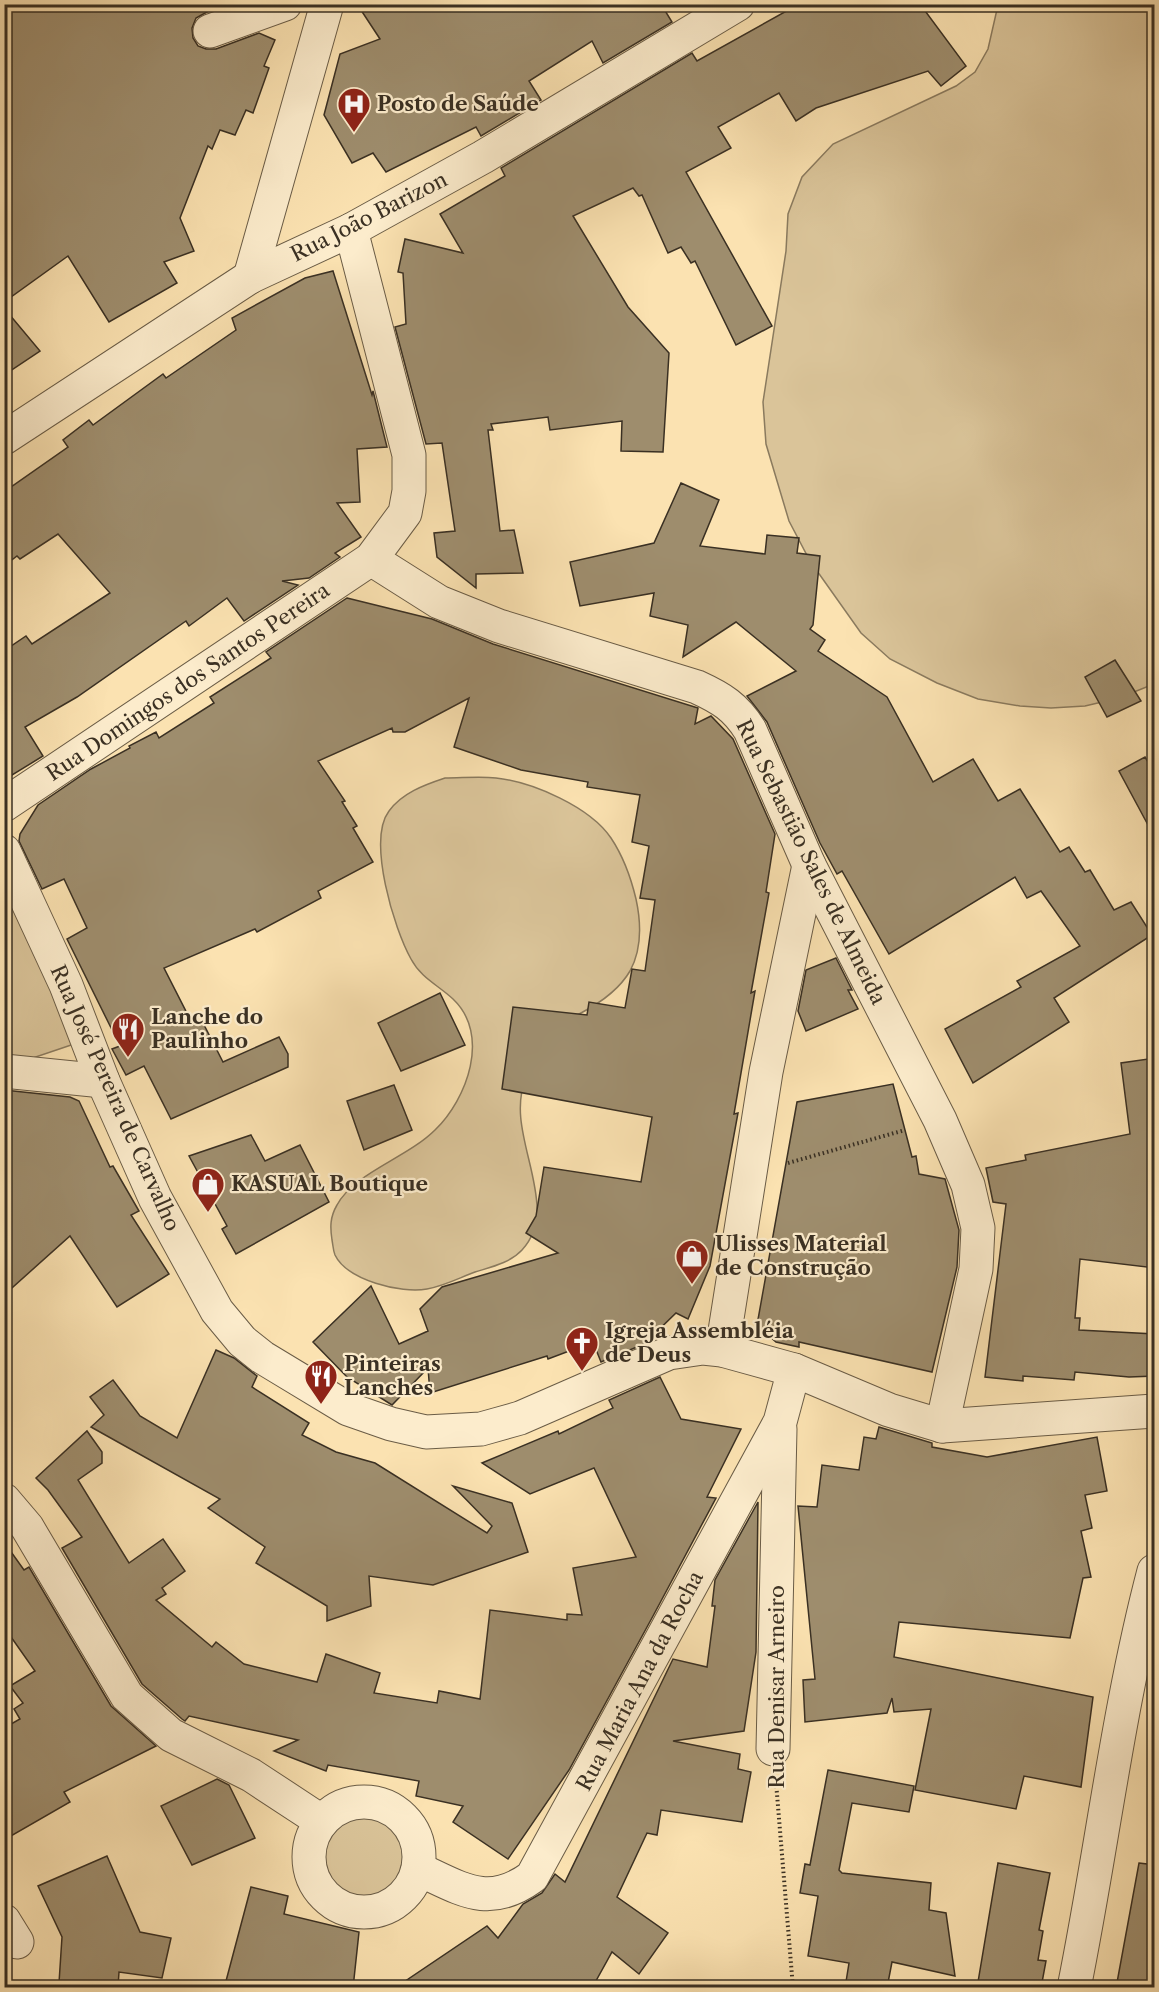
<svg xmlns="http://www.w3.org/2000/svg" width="1159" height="1992" font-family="'Libre Caslon Text',serif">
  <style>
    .green { fill: #dac499; stroke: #8a7a5e; stroke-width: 1.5 }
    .building { fill: #9e8d6d; stroke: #3a3023; stroke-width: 1.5 }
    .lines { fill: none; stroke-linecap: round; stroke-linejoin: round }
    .minor-casing { stroke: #6a5c46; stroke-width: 35 }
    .path { stroke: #3a3023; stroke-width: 4; stroke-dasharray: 1.5 3; stroke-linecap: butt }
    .minor { stroke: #fceccc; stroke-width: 33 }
    .labels { text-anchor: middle; stroke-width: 4.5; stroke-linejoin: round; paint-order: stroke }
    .poi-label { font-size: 21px; font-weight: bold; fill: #3a3023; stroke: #fceccc; text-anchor: start }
    .street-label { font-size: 21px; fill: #3a3023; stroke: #fceccc }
  </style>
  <rect width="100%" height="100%" fill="#fbe2b1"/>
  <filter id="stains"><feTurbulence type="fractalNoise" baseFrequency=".00333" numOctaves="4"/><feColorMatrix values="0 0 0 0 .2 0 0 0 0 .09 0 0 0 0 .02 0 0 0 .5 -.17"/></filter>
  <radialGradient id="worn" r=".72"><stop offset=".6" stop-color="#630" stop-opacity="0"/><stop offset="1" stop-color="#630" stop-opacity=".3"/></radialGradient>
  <g class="green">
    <polygon points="998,5 1154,5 1154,684 1119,698 1085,706 1051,708 1020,706 978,699 937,683 890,659 861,633 810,561 789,521 766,444 763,402 786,251 788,214 802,177 833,144 956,86 975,72 988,49"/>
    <path d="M445,778C462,778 480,776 496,778C533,782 590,807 611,838C623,856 631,878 636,899C641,922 642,949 630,971C619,990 600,1003 581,1013C575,1016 566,1019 562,1024C551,1035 532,1066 526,1079C502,1132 564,1205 522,1250C510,1263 491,1267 475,1272C459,1278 444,1286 427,1289C401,1294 347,1280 335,1255C333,1250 333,1245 332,1240C330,1227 330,1217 337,1205C354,1173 407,1158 435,1130C467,1099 491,1035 453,999C438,985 421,978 411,959C394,929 367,840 389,811C402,793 424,785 445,778Z"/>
    <polygon points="5,867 83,1041 15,1064 5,1062"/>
    <circle cx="365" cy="1855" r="50"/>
  </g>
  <g class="building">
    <polygon points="4,4 189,4 207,12 196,18 192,28 193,38 198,46 206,49 216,49 259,33 275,40 264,66 269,68 253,113 246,110 235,135 220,130 212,149 208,146 180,218 194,251 164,262 177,283 109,322 68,256 4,302"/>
    <polygon points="357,4 661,4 672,22 603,63 592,41 529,81 541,100 481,136 476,127 386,172 373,153 352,163 324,115 340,54 380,39"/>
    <polygon points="799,4 920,4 966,66 941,86 928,71 816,108 796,121 779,93 718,127 731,148 686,172 772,326 736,345 695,261 691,263 681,247 668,253 642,195 639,196 633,188 573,216 628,307 669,353 663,452 621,451 622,421 550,430 548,417 491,424 493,430 488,430 500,531 514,530 523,573 476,574 476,588 437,557 434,533 455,531 442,443 426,444 395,327 406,324 403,273 398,272 405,239 463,253 440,214 505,176 501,168 692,53 697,61"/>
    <polygon points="333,271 372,395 373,391 387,447 357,449 360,502 337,503 361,537 335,553 340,557 309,578 282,581 298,585 244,621 227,598 189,626 186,621 77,697 25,727 43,756 4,780 4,651 26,636 32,644 110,593 58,534 20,559 17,556 4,566 4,492 68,447 63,440 89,420 93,425 163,374 166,378 236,330 232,318 305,278"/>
    <polygon points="4,308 40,351 4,375"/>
    <polygon points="681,483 719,500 700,546 765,554 767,535 799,538 797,553 820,556 813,625 810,629 825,640 818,651 887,697 933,782 973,759 998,801 1020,789 1060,852 1069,847 1085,872 1090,870 1114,910 1131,902 1152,935 1054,998 1069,1022 973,1083 945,1029 1021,987 1017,981 1080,946 1041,891 1027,898 1015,877 889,954 842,871 837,874 820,843 767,722 747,696 796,671 736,622 683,657 688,625 650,616 654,593 580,606 570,562 654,543"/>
    <polygon points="347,598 432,619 493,644 698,708 695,724 711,716 733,739 775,834 766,892 769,893 751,993 755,991 734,1114 738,1113 710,1266 688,1319 676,1313 644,1344 601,1362 593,1342 548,1359 547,1356 430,1393 428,1368 392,1405 347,1377 313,1342 371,1286 399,1344 428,1331 420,1309 442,1287 558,1253 526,1233 536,1216 544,1167 641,1182 652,1117 502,1089 513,1007 587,1015 589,1002 625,1008 632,969 645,971 655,900 640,898 649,846 632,842 640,795 587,787 588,782 521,770 454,747 469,698 405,732 393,732 392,728 318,761 345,801 342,802 357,826 353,828 373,862 318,891 321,898 257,932 255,929 164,968 193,1025 202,1021 223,1062 279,1037 288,1054 288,1067 171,1119 144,1066 126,1075 112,1049 120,1046 67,939 87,928 64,879 42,889 19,841 20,834 38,805 91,769 130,748 129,746 156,732 159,738 214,703 210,697 271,658 266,652"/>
    <polygon points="1115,660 1141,701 1107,717 1085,677"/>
    <polygon points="1145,757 1155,774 1155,838 1119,771"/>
    <polygon points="836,958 852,990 848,990 858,1009 806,1031 798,1011 806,970"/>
    <polygon points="440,993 465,1045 401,1071 378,1023"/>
    <polygon points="1155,1058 1155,1268 1080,1259 1075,1318 1080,1318 1079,1330 1155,1334 1155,1376 1129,1377 1075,1372 1074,1380 1023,1376 1023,1381 985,1377 1006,1204 993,1202 986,1168 1026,1160 1025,1155 1130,1134 1121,1063"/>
    <polygon points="893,1084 912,1157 916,1156 919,1174 945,1179 959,1230 957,1267 932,1372 799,1342 799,1347 776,1342 757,1325 797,1102"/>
    <polygon points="394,1085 412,1130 364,1150 347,1101"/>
    <polygon points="4,1090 70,1097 79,1101 110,1167 113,1166 139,1211 131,1215 169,1274 117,1307 70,1236 4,1295"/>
    <polygon points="251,1135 265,1161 300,1145 329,1202 236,1254 222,1229 227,1226 189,1156"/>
    <polygon points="216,1350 234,1358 257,1376 252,1387 309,1423 302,1435 336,1452 375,1463 487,1533 492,1526 453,1486 512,1503 528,1552 433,1585 369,1576 371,1606 327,1621 327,1606 256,1563 265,1547 208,1508 220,1499 91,1427 104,1415 90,1397 113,1380 140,1416 177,1438"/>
    <polygon points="660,1377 681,1419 741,1429 707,1497 716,1498 653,1616 569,1770 508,1859 453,1822 463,1806 416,1796 419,1781 328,1765 326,1771 274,1751 298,1740 189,1716 185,1721 182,1719 142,1684 62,1548 82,1537 48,1490 36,1478 87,1431 102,1452 102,1463 78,1480 129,1563 163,1539 185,1571 162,1588 166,1594 156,1600 212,1647 216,1642 244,1664 317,1682 326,1654 380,1673 374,1693 437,1703 439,1691 480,1699 490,1610 567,1620 567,1614 582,1615 573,1568 636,1557 594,1468 530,1494 482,1463 558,1431 559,1434 613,1408 609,1400"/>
    <polygon points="879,1427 932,1443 932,1447 987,1457 1097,1437 1107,1491 1085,1495 1092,1528 1081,1531 1091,1577 1083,1578 1070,1638 899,1622 894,1657 1093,1697 1081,1787 1024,1776 1016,1809 915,1790 931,1709 894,1712 892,1698 887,1713 805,1722 803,1680 815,1679 798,1506 817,1507 822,1465 859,1470 864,1437 876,1439"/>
    <polygon points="758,1502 756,1652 744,1731 673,1741 740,1754 738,1769 751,1772 742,1822 661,1810 657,1835 647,1833 617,1897 668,1933 639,1974 612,1952 592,1988 395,1988 487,1926 498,1938 523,1904 542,1893 555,1874 565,1882 673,1659 707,1667 715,1606 712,1606 715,1580"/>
    <polygon points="4,1542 24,1570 29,1567 111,1706 156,1746 64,1792 70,1802 4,1840 4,1728 20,1719 14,1709 23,1703 10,1686 35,1671 4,1627"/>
    <polygon points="828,1770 914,1786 909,1812 852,1803 839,1870 842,1873 931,1883 929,1910 946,1913 955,1976 892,1962 887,1988 845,1988 849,1963 808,1956 818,1896 800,1893 805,1864 810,1865"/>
    <polygon points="217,1779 229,1785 255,1838 192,1865 161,1806"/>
    <polygon points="107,1856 140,1932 171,1938 162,1978 119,1972 118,1987 59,1983 62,1937 38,1886"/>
    <polygon points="998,1863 1050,1873 1039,1930 1043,1931 1038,1960 1046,1961 1041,1988 977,1988"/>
    <polygon points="1139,1863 1155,1865 1155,1988 1116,1988"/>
    <polygon points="251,1887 288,1896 284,1914 359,1932 353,1988 251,1988 226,1981"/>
  </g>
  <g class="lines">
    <defs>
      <g id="minor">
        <polyline points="210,31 285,4"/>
        <polyline points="250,277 327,4"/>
        <polyline points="4,438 250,277 351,230 483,157 738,4"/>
        <path d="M371,559L439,602L499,626L697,687C721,698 736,707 750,730L809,865L940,1120L968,1185L978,1228L976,1269L942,1426"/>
        <polyline points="4,805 371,559 405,513 409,491 409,455 351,230"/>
        <polyline points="4,851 66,985 103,1081 155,1198 217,1311 242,1341 262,1357 348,1409 391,1424 426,1432 481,1429 520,1418 669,1353 703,1348 722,1350 794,1370 889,1410 942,1426 1154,1411"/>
        <polyline points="4,1071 103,1081"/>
        <polyline points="722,1350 766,1072 809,865"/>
        <polyline points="4,1500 27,1527 127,1696 171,1735 251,1775 321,1821"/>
        <polyline points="773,1749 780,1429"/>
        <circle cx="364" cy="1857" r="55"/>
        <path d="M418,1869C462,1889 488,1909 532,1877L780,1422L794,1370"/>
        <polyline points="4,1921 17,1942"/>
        <path d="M1074,1988C1102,1849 1118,1708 1154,1571"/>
      </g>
    </defs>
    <use href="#minor" class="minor-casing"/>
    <g class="path">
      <polyline points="788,1163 905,1130"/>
      <polyline points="776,1782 793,1988"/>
    </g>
    <use href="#minor" class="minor"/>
  </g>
  <defs>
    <symbol id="hospital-pin" viewBox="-11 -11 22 30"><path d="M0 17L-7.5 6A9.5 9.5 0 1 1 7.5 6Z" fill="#8f2418" stroke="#fceccc"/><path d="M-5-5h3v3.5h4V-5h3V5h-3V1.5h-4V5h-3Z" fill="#fff"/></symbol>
    <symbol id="restaurant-pin" viewBox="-11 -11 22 30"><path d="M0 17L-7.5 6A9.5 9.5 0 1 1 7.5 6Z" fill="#8f2418" stroke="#fceccc"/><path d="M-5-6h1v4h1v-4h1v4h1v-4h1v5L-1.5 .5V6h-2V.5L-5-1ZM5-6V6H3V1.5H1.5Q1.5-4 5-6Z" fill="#fff"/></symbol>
    <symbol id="shop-pin" viewBox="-11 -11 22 30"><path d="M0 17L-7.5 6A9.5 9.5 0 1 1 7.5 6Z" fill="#8f2418" stroke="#fceccc"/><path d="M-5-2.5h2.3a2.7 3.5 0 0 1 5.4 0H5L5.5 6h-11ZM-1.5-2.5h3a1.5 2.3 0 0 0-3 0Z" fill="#fff"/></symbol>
    <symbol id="church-pin" viewBox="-11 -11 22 30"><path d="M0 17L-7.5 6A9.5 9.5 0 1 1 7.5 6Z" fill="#8f2418" stroke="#fceccc"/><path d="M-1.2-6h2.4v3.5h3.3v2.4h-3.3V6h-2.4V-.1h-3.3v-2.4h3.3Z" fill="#fff"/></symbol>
  </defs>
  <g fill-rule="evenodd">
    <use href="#hospital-pin" x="335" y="85" width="38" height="52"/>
    <use href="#restaurant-pin" x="109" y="1010" width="38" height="52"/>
    <use href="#shop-pin" x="189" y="1165" width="38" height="52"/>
    <use href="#shop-pin" x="673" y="1237" width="38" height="52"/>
    <use href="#church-pin" x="563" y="1324" width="38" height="52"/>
    <use href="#restaurant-pin" x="302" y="1357" width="38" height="52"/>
  </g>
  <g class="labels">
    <g class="poi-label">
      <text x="377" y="111">Posto de Saúde</text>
      <text x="151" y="1024">Lanche do<tspan x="151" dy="24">Paulinho</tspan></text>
      <text x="231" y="1191">KASUAL Boutique</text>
      <text x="715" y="1251">Ulisses Material<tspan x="715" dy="24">de Construção</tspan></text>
      <text x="605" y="1338">Igreja Assembléia<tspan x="605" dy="24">de Deus</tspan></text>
      <text x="344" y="1371">Pinteiras<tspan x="344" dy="24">Lanches</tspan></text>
    </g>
    <g class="street-label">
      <text transform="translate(369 217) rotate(-27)" y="7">Rua João Barizon</text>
      <text transform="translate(188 682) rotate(-34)" y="7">Rua Domingos dos Santos Pereira</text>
      <text transform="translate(811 862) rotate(64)" y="7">Rua Sebastião Sales de Almeida</text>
      <text transform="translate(115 1098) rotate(66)" y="7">Rua José Pereira de Carvalho</text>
      <text transform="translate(640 1681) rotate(-62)" y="7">Rua Maria Ana da Rocha</text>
      <text transform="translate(777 1687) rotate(-90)" y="7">Rua Denisar Arneiro</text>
    </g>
  </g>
  <rect width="1159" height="1992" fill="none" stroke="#fbe2b1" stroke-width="24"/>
  <rect x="6" y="6" width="1147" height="1980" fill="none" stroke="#3a3023" stroke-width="3"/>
  <rect x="12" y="12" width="1135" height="1968" fill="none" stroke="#3a3023" stroke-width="1.5"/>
  <rect width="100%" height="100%" filter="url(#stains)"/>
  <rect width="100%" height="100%" fill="url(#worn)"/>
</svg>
